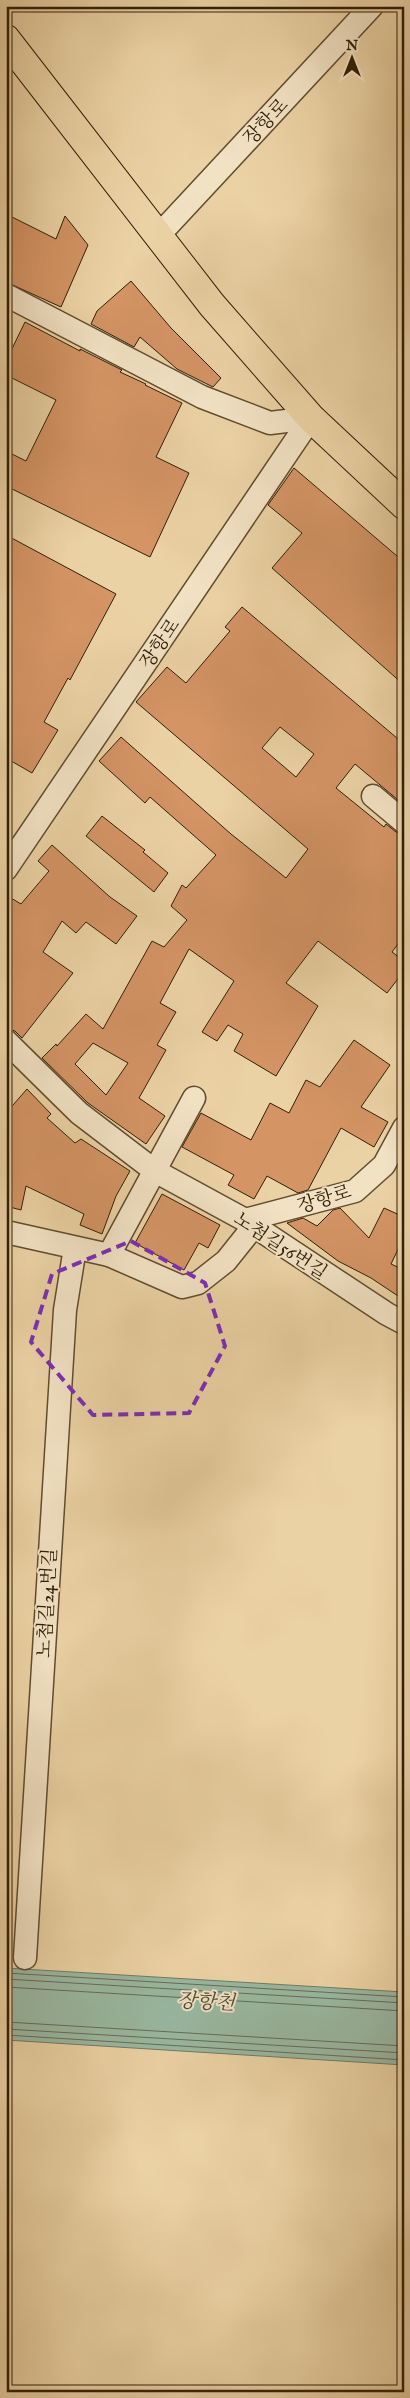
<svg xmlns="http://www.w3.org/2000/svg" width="410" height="2398" font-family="'IM FELL English','Noto Serif KR',serif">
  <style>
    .water { fill: #99b8a2; stroke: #6f7b64 }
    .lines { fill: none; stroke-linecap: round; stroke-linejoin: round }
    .shore { stroke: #656c55; stroke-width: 1 }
    .building { fill: #d49464; stroke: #311f08; fill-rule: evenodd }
    .minor-casing { stroke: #604c2f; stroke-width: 25 }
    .major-casing { stroke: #311f08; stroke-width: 30 }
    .minor { stroke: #f2e2c4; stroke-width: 22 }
    .major { stroke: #ebd2a4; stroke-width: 28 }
    .marked { fill: none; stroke: #7b2cbf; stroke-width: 4; stroke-dasharray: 10 6; stroke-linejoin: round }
    .labels { text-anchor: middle; stroke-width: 4; stroke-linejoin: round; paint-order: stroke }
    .street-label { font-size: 19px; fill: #311f08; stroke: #f2e2c4 }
    .water-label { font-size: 20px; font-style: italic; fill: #504d36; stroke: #f2e2c4 }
  </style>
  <rect width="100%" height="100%" fill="#ebd2a4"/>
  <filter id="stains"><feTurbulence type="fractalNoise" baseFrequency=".004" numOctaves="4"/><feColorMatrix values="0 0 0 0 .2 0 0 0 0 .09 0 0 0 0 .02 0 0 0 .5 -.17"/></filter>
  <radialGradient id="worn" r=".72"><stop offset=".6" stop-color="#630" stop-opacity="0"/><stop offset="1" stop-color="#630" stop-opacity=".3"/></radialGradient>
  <polygon class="water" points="6,1968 404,1992 404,2065 6,2040"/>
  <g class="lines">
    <g class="shore">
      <polyline points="6,1973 404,1997"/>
      <polyline points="6,1979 404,2003"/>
      <polyline points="6,1987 404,2011"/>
      <polyline points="6,2022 404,2046"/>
      <polyline points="6,2029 404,2053"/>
      <polyline points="6,2035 404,2060"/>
    </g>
  </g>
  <g class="building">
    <polygon points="6,214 56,239 65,216 88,245 61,307 6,282"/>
    <polygon points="131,281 171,328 221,378 213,387 177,369 140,337 134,347 91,324 97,311"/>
    <polygon points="25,322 80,351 80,349 122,370 120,372 146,384 145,385 182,403 156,457 189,473 150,557 6,486 6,451 26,461 56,400 6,375 6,361"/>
    <polygon points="294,468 404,562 404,685 272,568 302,533 268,505"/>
    <polygon points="6,535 116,594 70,680 68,678 44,722 58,730 32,773 6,758"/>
    <path d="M242,607L404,744V805L355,764L336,788L384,827L386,824L396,832L404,835V936L392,952L404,961V971L387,993L318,941L286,983L318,1006L276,1076L234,1051L243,1034L228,1025L217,1041L202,1032L234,981L189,949L160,1003L176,1012L157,1045L166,1050L139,1098L165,1116L146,1144L88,1103L42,1058L56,1044L57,1046L86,1014L103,1029L152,941L164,947L187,920L171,906L182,885L186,888L216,855L150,797L145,803L99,761L121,737L231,834L286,878L308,849L136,702L167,667L186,683L230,631L225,627ZM280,727L314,754L296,777L262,748ZM93,1043L128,1063L106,1095L75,1064Z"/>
    <polygon points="102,816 145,850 143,852 168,873 154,892 86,836"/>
    <polygon points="52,845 110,897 137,916 116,944 86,922 76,933 62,921 43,952 73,973 22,1038 15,1031 6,1028 6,895 21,904 49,871 38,861"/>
    <polygon points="354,1040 390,1065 361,1107 388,1122 374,1147 341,1128 308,1190 298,1193 267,1176 254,1199 228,1185 234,1175 182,1147 201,1113 251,1140 270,1103 289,1113 306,1080 320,1087"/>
    <polygon points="27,1089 51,1114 47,1118 75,1143 81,1139 130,1171 116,1196 102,1234 80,1225 84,1214 26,1186 21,1210 6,1206 6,1113"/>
    <polygon points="162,1194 220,1225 208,1248 199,1243 184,1270 135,1243"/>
    <polygon points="340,1208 369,1238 384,1208 404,1217 404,1237 391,1264 404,1270 404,1300 371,1278 338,1261 287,1223 303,1218 317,1226 333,1210"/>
  </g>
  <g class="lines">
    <defs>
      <g id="minor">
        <polyline points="158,236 372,6"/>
        <polyline points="6,295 202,397 270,423 311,418"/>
        <polyline points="373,796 404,822"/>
        <polyline points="6,869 311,418"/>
        <polyline points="6,1041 79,1113 155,1171 245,1220 387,1314 404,1323"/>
        <polyline points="245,1220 355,1191 384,1165 404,1128"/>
        <polyline points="6,1232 109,1255 182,1287 198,1283 226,1261 254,1226"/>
        <polyline points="109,1255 194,1098"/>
        <polyline points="25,1958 65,1310 75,1248"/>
      </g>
      <polyline id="major" points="6,39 212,305 311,418 404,505"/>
    </defs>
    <use href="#minor" class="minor-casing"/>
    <use href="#major" class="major-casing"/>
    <use href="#minor" class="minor"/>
    <use href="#major" class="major"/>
  </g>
  <path class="marked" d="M131,1241L205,1283L225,1346L189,1413L93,1415L31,1342L52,1274Z"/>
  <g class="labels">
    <g class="street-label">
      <text transform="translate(265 121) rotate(-47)" y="7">장항로</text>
      <text transform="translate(159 643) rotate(-56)" y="7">장항로</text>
      <text transform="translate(324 1198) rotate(-17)" y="7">장항로</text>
      <text transform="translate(281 1245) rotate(33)" y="7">노첨길56번길</text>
      <text transform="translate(46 1603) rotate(-87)" y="7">노첨길24번길</text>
    </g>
    <g class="water-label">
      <text transform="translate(206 2001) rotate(3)" y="7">장항천</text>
    </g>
  </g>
  <rect width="410" height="2398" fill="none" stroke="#ebd2a4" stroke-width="25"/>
  <rect x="8" y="8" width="395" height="2383" fill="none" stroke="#311f08" stroke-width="2.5"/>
  <rect x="12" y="12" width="385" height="2373" fill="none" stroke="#311f08"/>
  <g transform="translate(352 58)" stroke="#f2e2c4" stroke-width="4" paint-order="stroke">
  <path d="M0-4L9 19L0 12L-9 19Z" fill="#311f08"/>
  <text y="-8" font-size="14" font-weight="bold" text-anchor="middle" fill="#311f08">N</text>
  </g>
  <rect width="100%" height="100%" filter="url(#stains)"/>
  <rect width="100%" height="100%" fill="url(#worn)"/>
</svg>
